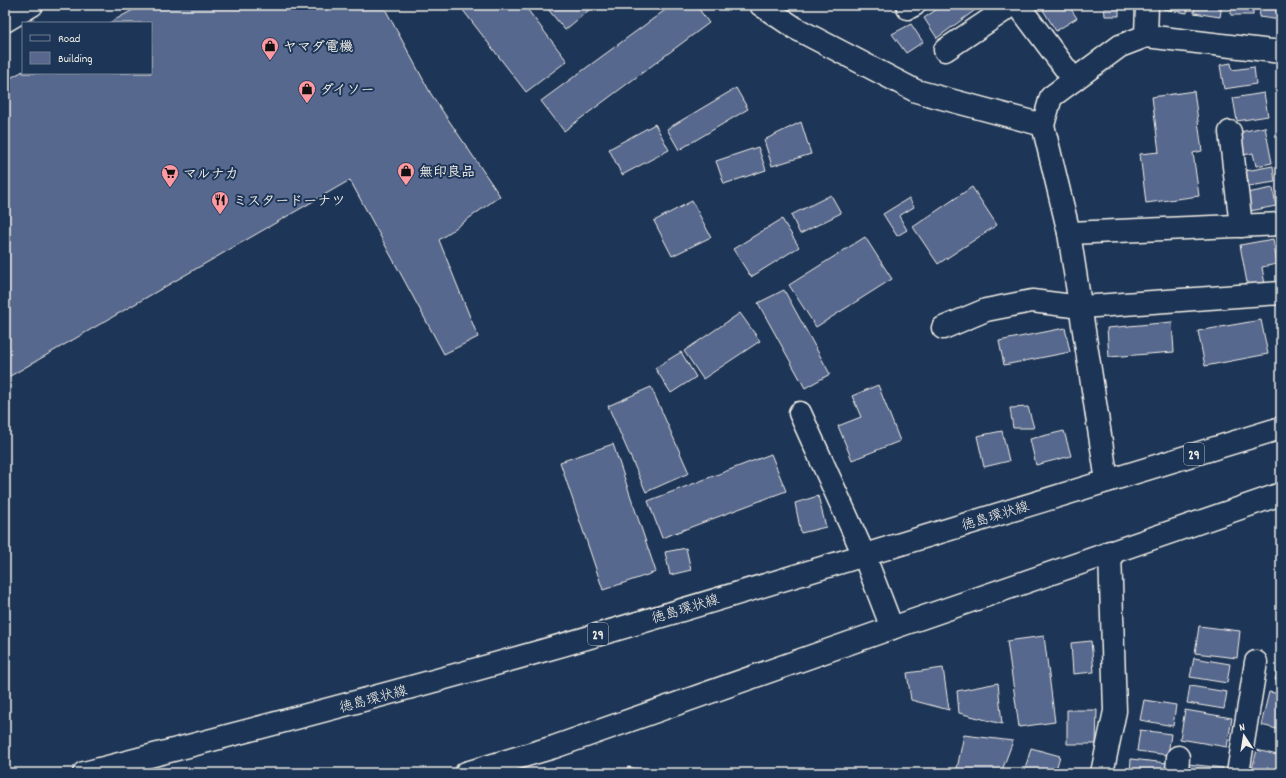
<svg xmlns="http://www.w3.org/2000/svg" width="1286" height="778" font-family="Dekko,'Klee One',sans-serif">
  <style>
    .building { fill: #57678e; stroke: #f4f1e8 }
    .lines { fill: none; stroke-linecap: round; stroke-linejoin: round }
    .minor-casing { stroke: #f4f1e8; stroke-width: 25 }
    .major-casing { stroke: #f4f1e8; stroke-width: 25 }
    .minor { stroke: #1d3557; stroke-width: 22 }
    .major { stroke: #1d3557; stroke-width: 22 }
    .labels { text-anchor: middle; stroke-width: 4; stroke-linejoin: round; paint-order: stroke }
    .shield { fill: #1d3557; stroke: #b4b9bc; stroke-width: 1 }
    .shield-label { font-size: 13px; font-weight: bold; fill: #f4f1e8 }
    .poi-label { font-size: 14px; font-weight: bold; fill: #f4f1e8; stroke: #1d3557; text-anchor: start }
    .street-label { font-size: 14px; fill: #f4f1e8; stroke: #1d3557 }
  </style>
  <rect width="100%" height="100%" fill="#1d3557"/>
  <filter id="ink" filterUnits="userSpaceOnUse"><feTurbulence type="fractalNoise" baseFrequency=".025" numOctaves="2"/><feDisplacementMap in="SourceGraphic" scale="8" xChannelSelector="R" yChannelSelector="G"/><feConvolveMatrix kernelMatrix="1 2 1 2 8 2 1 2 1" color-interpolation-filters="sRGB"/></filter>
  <g filter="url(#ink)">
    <g class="building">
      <polygon points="142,5 383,5 431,94 500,196 439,240 478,337 444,354 350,180 5,379 5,81 23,71 23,73 151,73 151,23 109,23"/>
      <polygon points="459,5 524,5 567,61 526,92"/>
      <polygon points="550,5 595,5 565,30 547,8"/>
      <polygon points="672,5 696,5 709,23 564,131 541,101"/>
      <polygon points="855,5 864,5 858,9"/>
      <polygon points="943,5 975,5 978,8 937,38 924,18"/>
      <polygon points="1040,5 1068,5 1077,18 1056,31"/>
      <polygon points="1104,5 1119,5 1119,16 1105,16"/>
      <polygon points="1163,5 1188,5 1187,13 1163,9"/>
      <polygon points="1195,5 1222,5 1220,17 1194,13"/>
      <rect x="1231" y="5" width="22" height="10"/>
      <polygon points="1261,5 1281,5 1281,20 1259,17"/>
      <polygon points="911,24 923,42 906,53 892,34"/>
      <polygon points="1231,63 1232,70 1254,67 1256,84 1224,89 1220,65"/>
      <polygon points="736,88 748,109 679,150 667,129"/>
      <polygon points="1194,91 1202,151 1193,153 1199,196 1146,203 1140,154 1159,152 1152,97"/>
      <polygon points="1277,92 1281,92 1281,116"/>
      <polygon points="1264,93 1268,116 1237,121 1233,98"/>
      <polygon points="801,122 811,154 772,166 764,140"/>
      <polygon points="655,124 669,150 622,175 609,149"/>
      <polygon points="1265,127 1272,163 1256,166 1253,153 1244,155 1240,132"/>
      <polygon points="758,147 766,170 724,184 716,161"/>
      <polygon points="1273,166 1275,182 1249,186 1246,171"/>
      <polygon points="972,187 997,225 938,264 913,227"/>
      <polygon points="1273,188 1276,206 1250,211 1247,193"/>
      <polygon points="831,195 841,213 800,234 791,215"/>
      <polygon points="909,198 914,207 899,216 907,230 897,236 883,214"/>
      <polygon points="692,201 711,237 672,256 654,221"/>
      <polygon points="782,219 799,247 751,277 733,249"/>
      <polygon points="865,237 892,279 816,327 789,285"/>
      <polygon points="1273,239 1277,264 1262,267 1265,285 1248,288 1240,245"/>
      <polygon points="784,290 830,374 805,388 758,303"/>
      <polygon points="740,313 760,341 703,379 684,351"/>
      <polygon points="1281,319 1281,336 1278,320"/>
      <polygon points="1261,320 1268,354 1205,366 1198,331"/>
      <polygon points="1172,322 1174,352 1109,357 1107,328"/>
      <polygon points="1065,328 1070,352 1004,365 999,341"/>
      <polygon points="681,352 696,377 671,393 655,368"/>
      <polygon points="878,385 900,441 852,460 838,426 861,417 852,396"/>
      <polygon points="651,387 689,473 646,492 608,406"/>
      <polygon points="1028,407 1034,428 1013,428 1010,408"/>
      <polygon points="1002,431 1009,461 984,467 977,436"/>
      <polygon points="1064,431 1071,456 1036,465 1030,439"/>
      <polygon points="613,444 656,572 603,590 560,462"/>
      <polygon points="771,454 786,491 662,538 648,501"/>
      <polygon points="818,496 826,527 801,533 795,503"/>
      <polygon points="686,548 691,570 670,575 665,552"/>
      <polygon points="1199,626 1240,631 1237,658 1195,653"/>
      <polygon points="1044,636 1055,722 1019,727 1007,641"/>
      <polygon points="1091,641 1094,672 1073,674 1071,643"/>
      <polygon points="1194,658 1230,664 1227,683 1190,677"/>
      <polygon points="1281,658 1281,681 1275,680"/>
      <polygon points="943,668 949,710 911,700 907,673"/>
      <polygon points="998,683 1002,724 959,713 957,691"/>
      <polygon points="1190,686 1227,692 1224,709 1187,703"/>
      <polygon points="1269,692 1281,694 1281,730 1261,725"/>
      <polygon points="1144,700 1176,705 1173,726 1140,720"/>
      <polygon points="1067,710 1097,710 1096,744 1067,744"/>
      <polygon points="1185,710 1232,718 1227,747 1180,739"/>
      <polygon points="1140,730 1171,734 1168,755 1137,751"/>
      <polygon points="964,735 1013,741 1001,773 956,773"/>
      <polygon points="1031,748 1060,756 1055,773 1024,773"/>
      <polygon points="1257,750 1281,756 1281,773 1251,773"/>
      <polygon points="1131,759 1167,763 1166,773 1130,773"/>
      <polygon points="1188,764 1223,768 1222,773 1187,773"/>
      <polygon points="628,767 657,773 627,773"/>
    </g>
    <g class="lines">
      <defs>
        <g id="minor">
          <polyline points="761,5 795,28 916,91 1043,125"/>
          <polyline points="1018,5 1074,80"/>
          <polyline points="908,8 914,5"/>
          <polyline points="5,21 32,5"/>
          <polyline points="1146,36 1147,5"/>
          <polyline points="945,50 1012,5"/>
          <polyline points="1230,132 1241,226"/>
          <polyline points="1069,233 1281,224"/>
          <polyline points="943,328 986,310 1032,301 1081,307 1281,293"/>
          <polyline points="800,413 864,555"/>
          <polyline points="1107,481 1069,233 1043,125 1051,97 1120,46 1146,36 1281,52"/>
          <polyline points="1102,773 1115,711 1110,552"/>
          <polyline points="1177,773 1178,757"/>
          <polyline points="1238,773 1256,662"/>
        </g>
        <g id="major">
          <polyline points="864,555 892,628"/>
          <path d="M84,773C236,734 387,695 538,652C786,581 1033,503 1281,428"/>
          <polyline points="466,773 554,747 892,628 1281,494"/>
        </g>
      </defs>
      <use href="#minor" class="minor-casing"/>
      <use href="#major" class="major-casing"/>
      <use href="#minor" class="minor"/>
      <use href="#major" class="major"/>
    </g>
  </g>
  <defs>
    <symbol id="shop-pin" viewBox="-11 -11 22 30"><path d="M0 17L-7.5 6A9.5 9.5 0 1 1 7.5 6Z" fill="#ff9aa2" stroke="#1d3557"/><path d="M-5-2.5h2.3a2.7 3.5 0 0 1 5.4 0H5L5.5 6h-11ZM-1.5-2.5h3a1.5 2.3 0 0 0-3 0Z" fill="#111"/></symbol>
    <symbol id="supermarket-pin" viewBox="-11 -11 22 30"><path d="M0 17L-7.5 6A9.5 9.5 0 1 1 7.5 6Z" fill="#ff9aa2" stroke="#1d3557"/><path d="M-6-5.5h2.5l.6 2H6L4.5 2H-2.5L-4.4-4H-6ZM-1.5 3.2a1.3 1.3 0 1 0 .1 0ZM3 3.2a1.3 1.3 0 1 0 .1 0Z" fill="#111"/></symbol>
    <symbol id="restaurant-pin" viewBox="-11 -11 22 30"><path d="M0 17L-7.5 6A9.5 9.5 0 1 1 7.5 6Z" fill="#ff9aa2" stroke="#1d3557"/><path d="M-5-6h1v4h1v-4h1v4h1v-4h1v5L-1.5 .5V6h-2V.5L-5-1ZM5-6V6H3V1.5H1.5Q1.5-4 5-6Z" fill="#111"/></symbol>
  </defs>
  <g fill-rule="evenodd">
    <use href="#shop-pin" x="260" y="36" width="20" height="27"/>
    <use href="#shop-pin" x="297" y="79" width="20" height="27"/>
    <use href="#shop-pin" x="396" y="161" width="20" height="27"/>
    <use href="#supermarket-pin" x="160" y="163" width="20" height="27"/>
    <use href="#restaurant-pin" x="210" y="190" width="20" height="27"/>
  </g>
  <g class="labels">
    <g class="shield">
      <rect x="1184" y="443" width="20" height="22" rx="3"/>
      <rect x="588" y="623" width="20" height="22" rx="3"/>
    </g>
    <g class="shield-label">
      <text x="1194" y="459">29</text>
      <text x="598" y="639">29</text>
    </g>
    <g class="poi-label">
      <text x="283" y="51">ヤマダ電機</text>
      <text x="320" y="94">ダイソー</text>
      <text x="419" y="176">無印良品</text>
      <text x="183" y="178">マルナカ</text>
      <text x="233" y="205">ミスタードーナツ</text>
    </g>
    <g class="street-label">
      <text transform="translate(995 515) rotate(-17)" y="5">徳島環状線</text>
      <text transform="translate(685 608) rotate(-17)" y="5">徳島環状線</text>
      <text transform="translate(373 698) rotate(-15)" y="5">徳島環状線</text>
    </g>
  </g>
  <rect width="1286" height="778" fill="none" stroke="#1d3557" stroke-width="20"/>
  <rect x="10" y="10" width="1266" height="758" fill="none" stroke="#f4f1e8" stroke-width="1.5" filter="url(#ink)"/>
  <rect x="22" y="22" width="130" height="52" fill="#1d3557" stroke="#738091"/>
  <rect x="30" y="35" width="20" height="6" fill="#1d3557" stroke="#738091"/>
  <text x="58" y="42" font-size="12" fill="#f4f1e8">Road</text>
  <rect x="30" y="52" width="20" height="12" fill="#57678e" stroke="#738091"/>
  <text x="58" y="62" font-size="12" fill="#f4f1e8">Building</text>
  <g transform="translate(1244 736) rotate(348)" stroke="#1d3557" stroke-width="3" paint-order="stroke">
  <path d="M0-3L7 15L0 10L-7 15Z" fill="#f4f1e8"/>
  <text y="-6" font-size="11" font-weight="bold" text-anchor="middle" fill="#f4f1e8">N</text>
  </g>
</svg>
